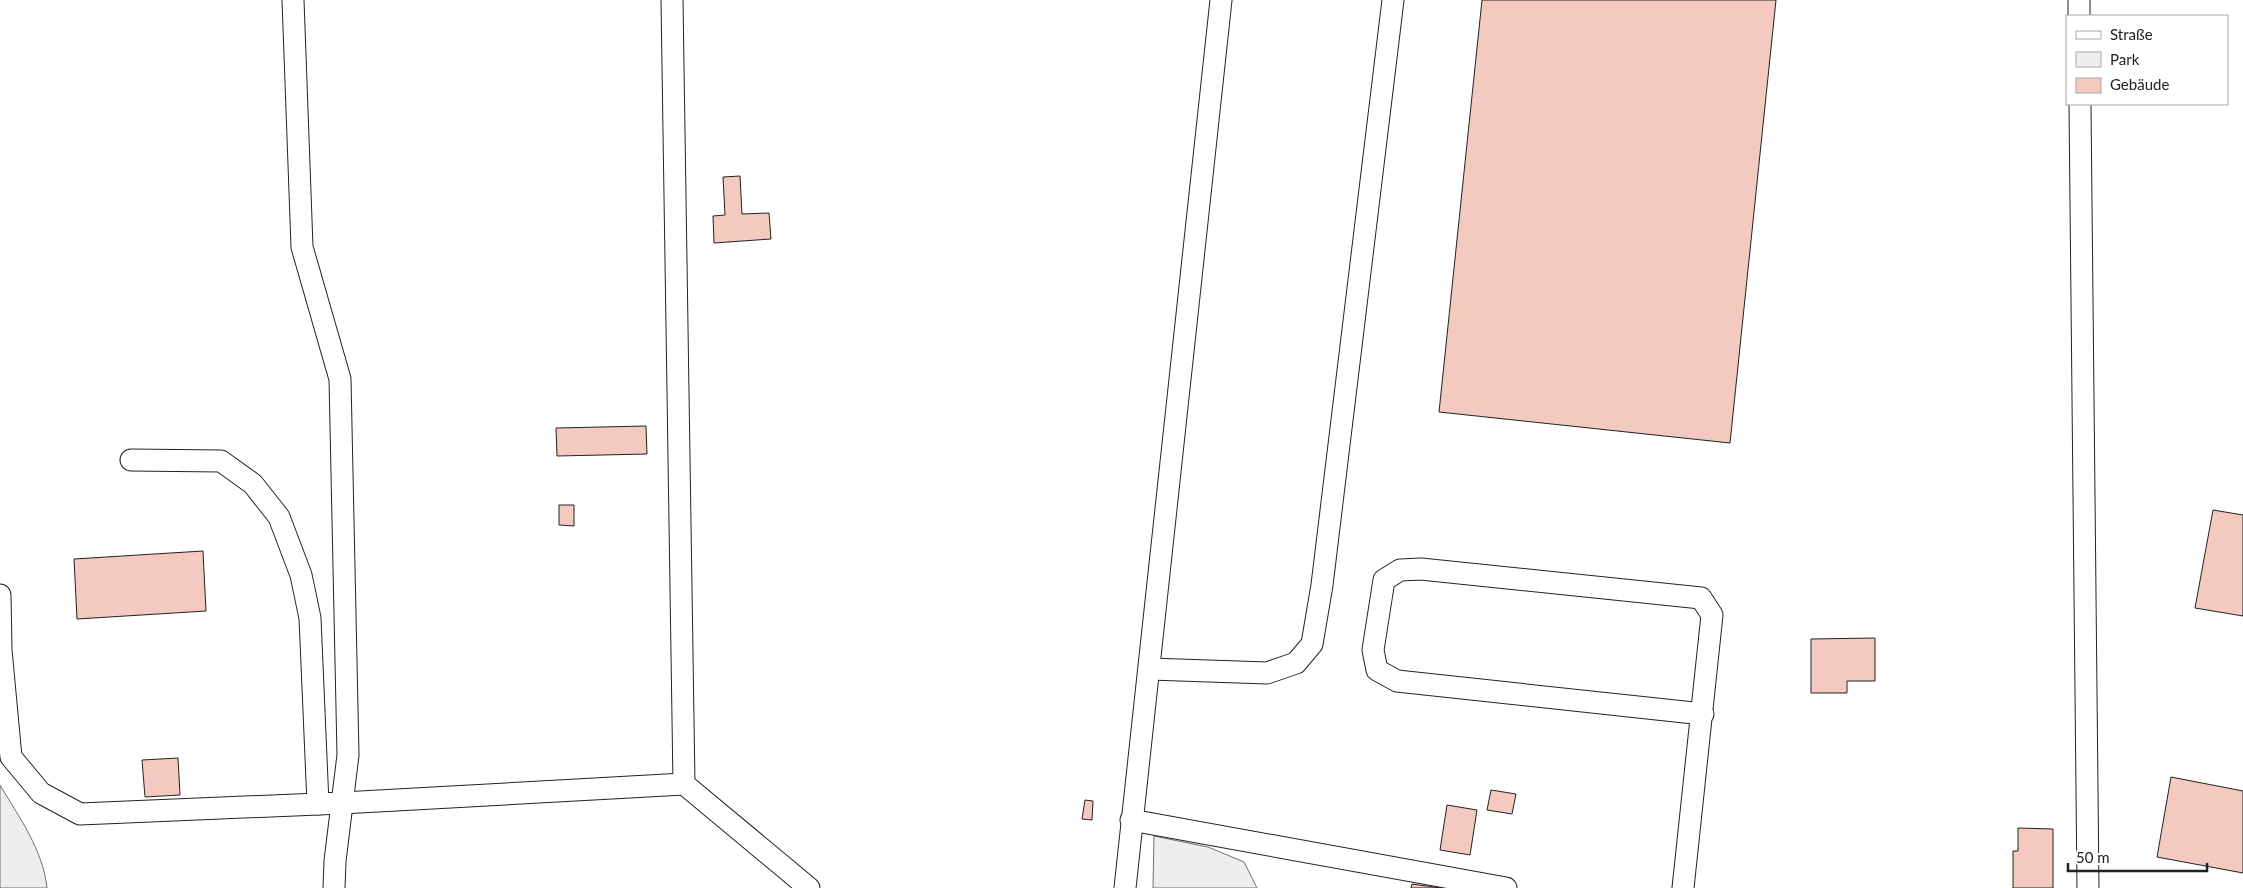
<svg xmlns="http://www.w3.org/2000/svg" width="2243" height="888" font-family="Lato,sans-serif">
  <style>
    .green { fill: #eee; stroke: #6f6f6f }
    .building { fill: #f3c9c0; stroke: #222 }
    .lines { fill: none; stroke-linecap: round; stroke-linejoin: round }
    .minor-casing { stroke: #222; stroke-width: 23 }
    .minor { stroke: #fff; stroke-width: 21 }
  </style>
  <rect width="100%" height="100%" fill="#fff"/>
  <g class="green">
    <path d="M0,785C19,817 43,850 47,888H0Z"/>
    <polygon points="1154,836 1208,847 1244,862 1257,888 1153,888"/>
  </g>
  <g class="building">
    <polygon points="1482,0 1776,0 1730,443 1439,412"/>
    <polygon points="740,176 742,214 769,213 771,239 714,243 713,216 725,215 723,177"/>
    <polygon points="646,426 647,454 557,456 556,428"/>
    <polygon points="559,505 574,505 574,526 559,525"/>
    <polygon points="2213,510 2243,515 2243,616 2195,608"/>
    <polygon points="203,551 206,611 77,619 74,559"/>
    <polygon points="1875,638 1875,681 1847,681 1847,693 1811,693 1811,639"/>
    <polygon points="178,758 180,795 145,797 142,760"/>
    <polygon points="2171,777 2243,791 2243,873 2157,857"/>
    <polygon points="1491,790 1516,794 1512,814 1487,810"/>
    <polygon points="1085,800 1093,801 1092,820 1082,819"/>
    <polygon points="1447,805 1477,810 1470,855 1440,850"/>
    <polygon points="2018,828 2053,829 2053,888 2013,888 2013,851 2018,851"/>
    <polygon points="1412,884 1441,888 1411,888"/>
  </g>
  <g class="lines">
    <defs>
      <g id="minor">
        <polyline points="293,0 302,247 340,379 348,755 335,861 334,888"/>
        <polyline points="672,0 684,784 809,888"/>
        <polyline points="2079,0 2079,16"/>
        <polyline points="2080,104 2088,888"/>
        <polyline points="131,460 221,461 253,484 279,517 301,575 310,618 318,804"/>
        <polyline points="0,595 1,650 11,757 41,793 80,814 342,803 684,784"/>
        <polyline points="1150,669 1267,673 1296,663 1312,644 1322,585 1393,0"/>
        <polyline points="1131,820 1506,888"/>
        <polyline points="1125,888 1221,0"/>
        <polyline points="1683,888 1712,615 1701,598 1421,569 1400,570 1384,580 1373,650 1377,670 1397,681 1703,714"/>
      </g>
    </defs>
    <use href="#minor" class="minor-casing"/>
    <use href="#minor" class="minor"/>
  </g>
  <rect x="2066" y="15" width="162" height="90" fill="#ffffff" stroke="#a7a7a7"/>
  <rect x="2076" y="31" width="25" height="8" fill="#ffffff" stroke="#a7a7a7"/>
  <text x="2110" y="40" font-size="15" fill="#222222">Straße</text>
  <rect x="2076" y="52" width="25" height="15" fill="#eeeeee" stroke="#a7a7a7"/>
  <text x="2110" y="65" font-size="15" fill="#222222">Park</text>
  <rect x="2076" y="78" width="25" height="15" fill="#f3c9c0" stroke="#a7a7a7"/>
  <text x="2110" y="90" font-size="15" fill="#222222">Gebäude</text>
  <path d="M2068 863v8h139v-8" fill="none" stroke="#222222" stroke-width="2.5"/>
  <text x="2076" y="863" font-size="15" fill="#222222" stroke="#ffffff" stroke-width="4" paint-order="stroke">50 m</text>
</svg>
